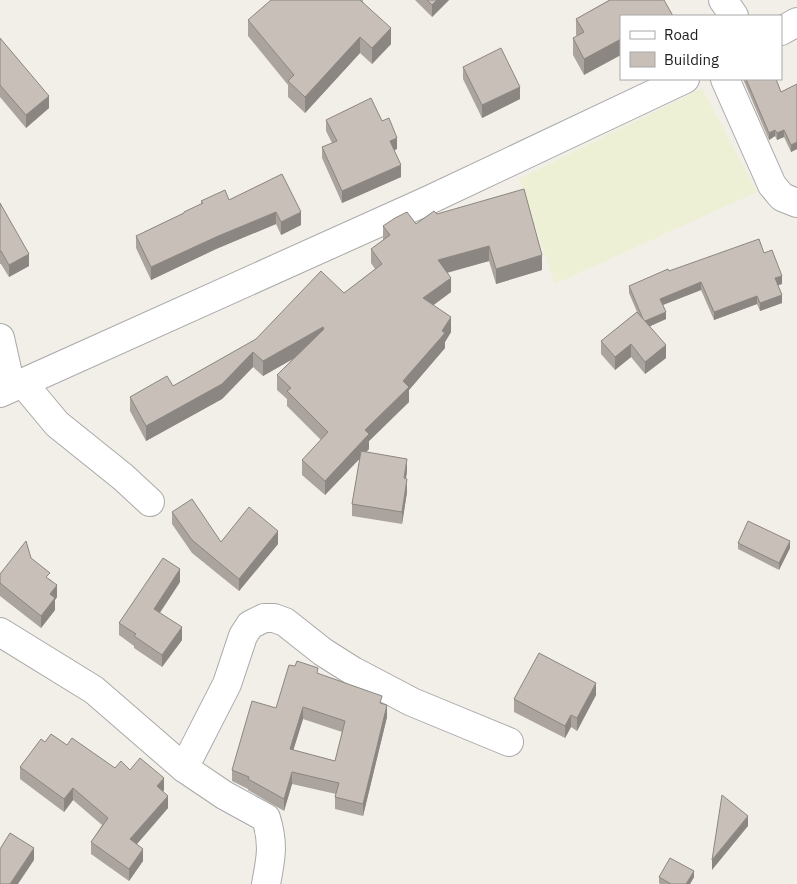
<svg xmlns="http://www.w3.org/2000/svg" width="797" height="884" font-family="'IBM Plex Sans',sans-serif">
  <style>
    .farmland { fill: #eef0d5 }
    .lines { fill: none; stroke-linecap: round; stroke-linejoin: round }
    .minor-casing { stroke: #a9a9a9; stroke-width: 30 }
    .tertiary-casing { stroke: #a9a9a9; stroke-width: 30 }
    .minor { stroke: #fff; stroke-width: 28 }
    .tertiary { stroke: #fff; stroke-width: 28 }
    .wall { fill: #aba49e; fill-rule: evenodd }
    .shaded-wall { fill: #8b8681 }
    .building { fill: #c7bfb8; stroke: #8b8681; fill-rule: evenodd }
  </style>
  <rect width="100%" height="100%" fill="#f2efe9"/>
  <polygon class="farmland" points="702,88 757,192 555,284 519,179"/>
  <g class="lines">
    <defs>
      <g id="minor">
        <polyline points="723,0 734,16"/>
        <polyline points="725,79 772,185 782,197 797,203"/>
        <polyline points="0,338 11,387"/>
        <polyline points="22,382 57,424 123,477 150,502"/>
        <path d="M0,632L94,690L184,768L224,795L266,818C274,844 271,858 266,884"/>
        <polyline points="184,768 227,684 243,636 250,625 264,618 274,618 285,622 323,652 353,671 412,702 509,742"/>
      </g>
      <g id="tertiary">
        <polyline points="781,31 797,22"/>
        <polyline points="0,393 429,200 685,79"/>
      </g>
    </defs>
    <use href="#minor" class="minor-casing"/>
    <use href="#tertiary" class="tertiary-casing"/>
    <use href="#minor" class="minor"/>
    <use href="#tertiary" class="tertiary"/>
  </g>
  <g class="wall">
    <polygon points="363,0 363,2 391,44 372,64 360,53 305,113 288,97 288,85 248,36 248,20"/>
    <polygon points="415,0 449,0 432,17"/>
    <polygon points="608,0 664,0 621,16 584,75 573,55 573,38 577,36 576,35 576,19 609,0"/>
    <polygon points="0,38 49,108 26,128 0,97"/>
    <polygon points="463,67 520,99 482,118 463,79"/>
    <polygon points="743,79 776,79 781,92 797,84 797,149 791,152 784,137 777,140 775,136 769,140"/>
    <polygon points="326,120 382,121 397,149 394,150 401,177 342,203 322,158 322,147 332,143 326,131"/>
    <polygon points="282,174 301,225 281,235 276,224 216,249 151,280 136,248 136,236 184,213 184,212 201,204 201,201 229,200"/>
    <polygon points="0,203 29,266 9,277 1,264 0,264"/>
    <polygon points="437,214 542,270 496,284 489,261 447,273 451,292 433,305 451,332 445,342 445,348 409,390 409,402 369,441 369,449 366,452 407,471 406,479 407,492 402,524 352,516 352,504 360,458 325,495 302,475 302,460 321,440 287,406 287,399 277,390 277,375 294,358 263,376 253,367 222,399 146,441 130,411 130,397 173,386 344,293 375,269 371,263 371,249 383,240 383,226 416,224"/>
    <polygon points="764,253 782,284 778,285 782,303 760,311 757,304 714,320 701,290 663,305 666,319 650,326 666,358 645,374 631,357 615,370 601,354 601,341 637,312 629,293 629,286 669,271"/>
    <polygon points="172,512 221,542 278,544 239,591 192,553 172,524"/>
    <polygon points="738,543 790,548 779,570 738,549"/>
    <polygon points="0,574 50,579 57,597 55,600 55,610 41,628 0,596"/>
    <polygon points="180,582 160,613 182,640 162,667 134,648 134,646 119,635 119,623"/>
    <path d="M318,674L382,704L387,717L363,816L335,809V797L336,794L292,784L284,811L248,790V789L232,781V770L276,708ZM303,719L342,732L335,761L293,750Z"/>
    <polygon points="596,695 577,731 571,727 565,738 514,712 514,699"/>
    <polygon points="45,742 67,745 115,768 130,770 164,790 163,791 168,808 137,844 143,861 129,881 91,854 91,842 102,825 73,800 64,812 20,779 20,767"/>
    <polygon points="659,877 694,877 690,884 660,884 659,883"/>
  </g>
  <g class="shaded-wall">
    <polygon points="437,0 449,0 432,17 432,5"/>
    <polygon points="391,28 391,44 372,64 372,48"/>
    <polygon points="360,37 360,53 305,113 305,97"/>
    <polygon points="621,39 621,55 584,75 584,59"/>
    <polygon points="520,87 520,99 482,118 482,105"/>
    <polygon points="49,96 49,108 26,128 26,115"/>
    <polygon points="775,130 775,136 769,140 769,133"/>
    <polygon points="784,130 784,137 777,140 777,133"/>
    <polygon points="397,138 397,149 390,152 390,141"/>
    <polygon points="797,142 797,149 791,152 791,145"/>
    <polygon points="401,165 401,177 342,203 342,191"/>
    <polygon points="276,212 276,224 216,249 151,280 151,267 216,237"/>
    <polygon points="301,212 301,225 281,235 281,222"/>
    <polygon points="489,246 489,261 438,275 438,260"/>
    <polygon points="29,254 29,266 9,277 9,265"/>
    <polygon points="542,255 542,270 496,284 496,269"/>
    <polygon points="782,276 782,284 775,286 775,278"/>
    <polygon points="451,278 451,292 423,313 423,298"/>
    <polygon points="701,282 701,290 660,306 660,299"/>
    <polygon points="782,295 782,303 760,311 760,303"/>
    <polygon points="757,296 757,304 714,320 714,312"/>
    <polygon points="666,312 666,319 644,329 644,321"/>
    <polygon points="451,317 451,332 445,342 445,348 409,390 409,402 369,441 369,449 325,495 325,481 442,331"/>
    <polygon points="323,327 323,342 263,376 263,361"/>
    <polygon points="631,344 631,357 615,370 615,357"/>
    <polygon points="666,345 666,358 645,374 645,362"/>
    <polygon points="253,352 253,367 222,399 146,441 146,426"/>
    <polygon points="407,459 407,471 404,491 404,478"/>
    <polygon points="407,479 407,492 402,524 402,512"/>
    <polygon points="278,531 278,544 239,591 239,579"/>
    <polygon points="790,541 790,548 779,570 779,563"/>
    <polygon points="180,569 180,582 154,621 154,609"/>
    <polygon points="57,585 57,597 55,600 55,610 41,628 41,616 50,594"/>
    <polygon points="182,627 182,640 162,667 162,655"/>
    <polygon points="596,683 596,695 577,731 577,718"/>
    <polygon points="387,705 387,717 363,816 363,804"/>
    <polygon points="303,707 303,719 290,761 290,749"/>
    <polygon points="571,715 571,727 565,738 565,726"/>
    <polygon points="292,772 292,784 284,811 284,799"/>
    <polygon points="164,778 164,790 157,799 157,786"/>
    <polygon points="73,788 73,800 64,812 64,799"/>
    <polygon points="168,796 168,808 130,852 130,839"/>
    <polygon points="748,816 748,826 712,870 712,860"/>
    <polygon points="34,848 34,860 18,884 10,884"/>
    <polygon points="143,849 143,861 129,881 129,869"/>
    <polygon points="694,871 694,877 690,884 686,884"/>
  </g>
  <g class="building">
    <polygon points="271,0 360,0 391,28 372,48 360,37 305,97 288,81 294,75 248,20"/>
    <polygon points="427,0 437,0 432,5"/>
    <polygon points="610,0 664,0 673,16 621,16 621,39 584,59 573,38 584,32 576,19"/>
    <polygon points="0,38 49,96 26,115 0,85"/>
    <polygon points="501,48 520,87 482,105 463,67"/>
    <polygon points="746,79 776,79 781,92 797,84 797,142 791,145 784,130 777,133 775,130 769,133"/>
    <polygon points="371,98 382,121 389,118 397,138 390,141 401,165 342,191 322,147 337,141 326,120"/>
    <polygon points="282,174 301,212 281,222 276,212 216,237 151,267 136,236 184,213 184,212 203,203 201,201 225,190 229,200"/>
    <polygon points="524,189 542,255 496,269 489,246 438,260 451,278 423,298 451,317 442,331 445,333 403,381 409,387 365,430 369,434 325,481 302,460 328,432 287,391 291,388 277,375 324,329 323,327 263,361 253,352 222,384 146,426 130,397 167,376 173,386 256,339 321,271 344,293 382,264 371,249 390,235 383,226 395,218 407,212 416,224 434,211 437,214"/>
    <polygon points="0,203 29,254 9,265 1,251 0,252"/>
    <polygon points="759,239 764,253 772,250 782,276 775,278 782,295 760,303 757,296 714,312 701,282 660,299 666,312 645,321 643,319 629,286 668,269 669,271"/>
    <polygon points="637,312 666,345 645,362 631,344 615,357 601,341"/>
    <polygon points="361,451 407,459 404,478 407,479 402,512 352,504"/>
    <polygon points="192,499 221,542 249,507 278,531 239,579 192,540 172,512"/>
    <polygon points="748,521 790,541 779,563 738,543"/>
    <polygon points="26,541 31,558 50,573 46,577 57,585 50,594 55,598 41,616 0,583 0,574"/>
    <polygon points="163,558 180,569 154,609 182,627 162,655 134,636 136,634 119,623"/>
    <polygon points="539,653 596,683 577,718 571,715 565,726 514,699"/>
    <path d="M297,661L318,668L317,673L382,696L380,703L387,705L363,804L335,797L339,783L292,772L284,799L248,779L249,777L232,770L252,701L276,708L289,665L295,666ZM303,707L345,721L335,761L290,749Z"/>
    <polygon points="51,734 67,745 72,738 115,768 121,761 130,770 140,758 164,778 157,786 168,796 130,839 143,849 129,869 91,842 108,818 73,788 64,799 20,767 41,739 45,742"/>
    <polygon points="722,795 748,816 712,860"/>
    <polygon points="10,833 34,848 10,884 0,884 0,849"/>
    <polygon points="670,858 694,871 686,884 671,884 659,877"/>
  </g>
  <rect x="620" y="15" width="162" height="65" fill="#ffffff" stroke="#a7a7a7"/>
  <rect x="630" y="31" width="25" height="8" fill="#ffffff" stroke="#a7a7a7"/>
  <text x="664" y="40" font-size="15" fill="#222222">Road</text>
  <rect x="630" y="52" width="25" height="15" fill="#c7bfb8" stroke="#a7a7a7"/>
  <text x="664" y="65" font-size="15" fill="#222222">Building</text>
</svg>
